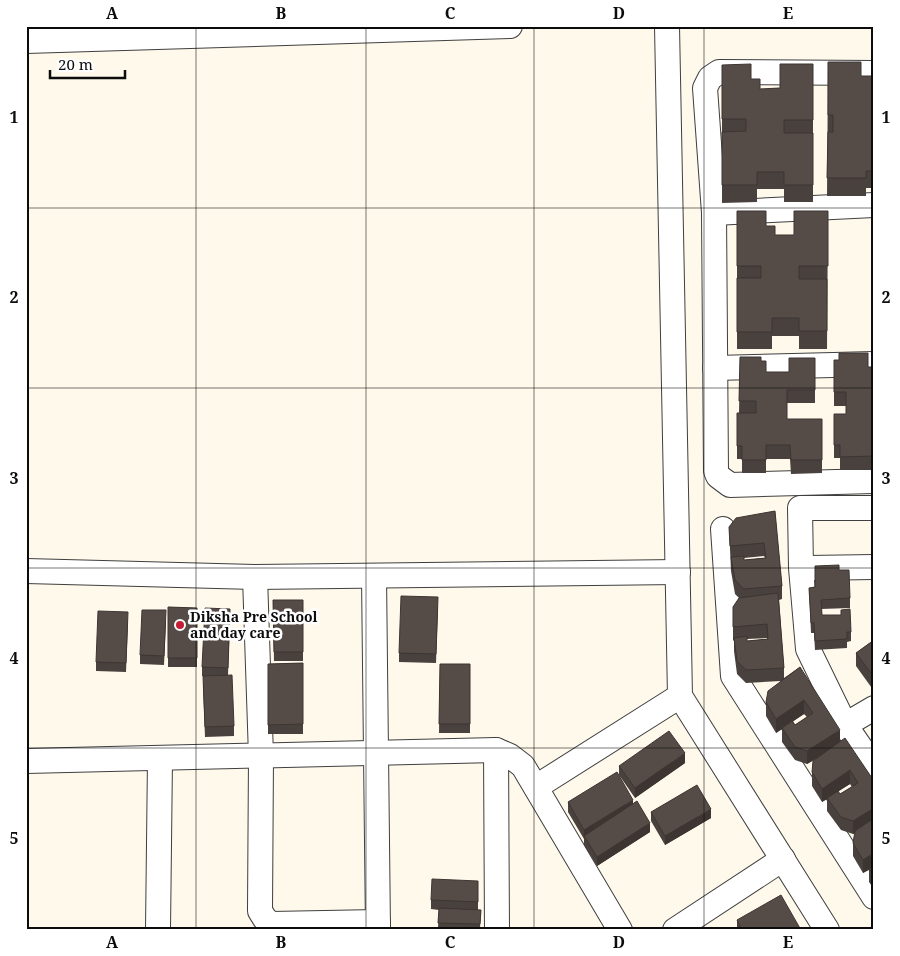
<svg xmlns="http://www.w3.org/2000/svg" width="900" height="956" font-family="'Noto Serif',serif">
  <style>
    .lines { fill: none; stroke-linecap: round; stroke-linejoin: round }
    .street-casing { stroke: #3f3f3f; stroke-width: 26 }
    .street { stroke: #fff; stroke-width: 24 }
    .wall { fill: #49413e; fill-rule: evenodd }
    .shaded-wall { fill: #3c3532 }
    .building { fill: #554c48; stroke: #3c3532 }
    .grid { fill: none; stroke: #0c0c0c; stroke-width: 1; stroke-opacity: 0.55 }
    .poi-dot { fill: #c21e34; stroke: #fff; stroke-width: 2 }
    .labels { text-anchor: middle; stroke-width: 5; stroke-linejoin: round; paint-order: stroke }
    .poi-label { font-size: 14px; font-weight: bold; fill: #0c0c0c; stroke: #fff; text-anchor: start }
    .neatline { fill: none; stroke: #0c0c0c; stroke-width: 2 }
    .grid-label { font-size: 16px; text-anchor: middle; font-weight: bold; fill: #0c0c0c }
  </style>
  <rect width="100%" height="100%" fill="#fff9eb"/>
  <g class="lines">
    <defs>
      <g id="street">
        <polyline points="667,26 680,696 827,930"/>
        <polyline points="26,41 510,26"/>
        <polyline points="874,73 719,72 710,78 705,88 714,213 716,471 718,476 730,485 874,481"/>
        <polyline points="714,213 874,205"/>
        <polyline points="715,368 874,364"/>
        <polyline points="874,508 800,508 801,568 808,649 845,725 874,767"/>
        <polyline points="723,529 733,676 874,897"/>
        <polyline points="808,568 874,567"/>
        <polyline points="26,571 255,577 678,572"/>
        <polyline points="374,576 378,930"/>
        <polyline points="255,577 261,756 260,911 265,919 271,924 378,922"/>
        <polyline points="845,725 874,708"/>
        <polyline points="496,750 497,930"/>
        <polyline points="26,761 496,750 510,756 523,766 620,930"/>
        <polyline points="536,787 680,696"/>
        <polyline points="158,930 160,758"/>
        <polyline points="675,930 783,859"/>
      </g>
    </defs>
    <use href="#street" class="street-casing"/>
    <use href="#street" class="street"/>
  </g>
  <g class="wall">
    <polygon points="828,62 861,76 874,76 874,188 866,188 866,196 827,196"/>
    <polygon points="813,64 813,202 784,202 784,189 757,189 757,202 722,203 722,65 751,79 760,89 780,88"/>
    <polygon points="828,211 827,349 799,349 799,336 772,336 772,349 737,349 737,266 766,226 775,235 794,235"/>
    <polygon points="740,357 761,361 766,372 789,372 815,358 815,403 787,403 787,419 822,419 822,473 791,474 790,459 766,459 766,473 742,473 742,459 737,459 737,413 739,413"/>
    <polygon points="834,360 868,367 874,367 874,456 873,456 873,470 840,470 840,458 834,458 834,414 846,414 846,406 834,406"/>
    <path d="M775,511L782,586V599L779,600L784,668V678L800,667L840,741L874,781V889L869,882V870L863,873L853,856V843L855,833L853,834L841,830L827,811V799L822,802L812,786V772L816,759L807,764L795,760L782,742V729L776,733L766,716V702L781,681L746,683L737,674L734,651V640L733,641V607L739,598L735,594L731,571L729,527ZM764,556L765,558L744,560V558ZM767,638V639L747,641V639ZM804,714L807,717L795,725L793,721ZM850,784L852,787L840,794L838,791Z"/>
    <polygon points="839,570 850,598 850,608 821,609 822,615 851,632 851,641 847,642 847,648 815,650 814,633 811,633 809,588 815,587"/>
    <polygon points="273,600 303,600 303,661 274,661"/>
    <polygon points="438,606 436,663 399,662 399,653"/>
    <polygon points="168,607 197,608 197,667 168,667"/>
    <polygon points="230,619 228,675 234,726 234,736 205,737 203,685 205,676 202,676 202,667"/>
    <polygon points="166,620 164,665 140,664 140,655"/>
    <polygon points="128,622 126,672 96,671 96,662"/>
    <polygon points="874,640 874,691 856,666 856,653"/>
    <polygon points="303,663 303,734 268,734 268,664"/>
    <polygon points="440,664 470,664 470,733 439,733"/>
    <polygon points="685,763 635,798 619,775 619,766"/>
    <polygon points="568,802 633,804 650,832 597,866 584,845 584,839 568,812"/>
    <polygon points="651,812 711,818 665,845 651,821"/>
    <polygon points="478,881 478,910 481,910 480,929 438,927 439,910 431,909 431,900"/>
    <polygon points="737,920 801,930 737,930"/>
  </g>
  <g class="shaded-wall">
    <polygon points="804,700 804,714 776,733 776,719"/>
    <polygon points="840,730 840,744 807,764 807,751"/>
    <polygon points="685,753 685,763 635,798 635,788"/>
    <polygon points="850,770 850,784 822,802 822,789"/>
    <polygon points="633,800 633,809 584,836 584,839 584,830"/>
    <polygon points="874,808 874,821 853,834 853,821"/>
    <polygon points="711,809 711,818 665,845 665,836"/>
    <polygon points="650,823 650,832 597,866 597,857"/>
    <polygon points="874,853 874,866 863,873 863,860"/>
  </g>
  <g class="building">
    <polygon points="828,62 861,62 861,76 874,76 874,171 866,171 866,178 827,178 828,132 833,132 833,115 828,115"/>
    <polygon points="751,64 751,79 760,79 760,89 780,88 780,64 813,64 813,120 784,120 784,133 813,133 813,185 784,185 784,172 757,172 757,185 722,185 722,132 746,131 746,119 722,119 722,65"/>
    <polygon points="737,211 766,211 766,226 775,226 775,235 794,235 794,211 828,211 828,266 799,266 799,279 827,279 827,331 799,331 799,318 772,318 772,332 737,332 737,278 761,278 761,266 737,266"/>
    <polygon points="839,353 868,353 868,367 874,367 874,443 873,443 873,456 840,457 840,445 834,445 834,414 846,414 846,392 834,392 834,360 839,360"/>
    <polygon points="740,357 761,357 761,361 766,361 766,372 789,372 789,358 815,358 815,390 787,390 787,419 822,419 822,460 791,460 790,445 766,445 766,460 742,460 742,446 737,446 737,413 756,413 756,401 739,401"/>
    <polygon points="775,511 782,586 744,589 735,580 731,557 744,556 744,560 766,558 764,543 730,546 729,527 736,518"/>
    <polygon points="839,565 839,570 849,570 850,598 821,600 822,615 841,615 841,610 850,609 851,632 847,632 847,639 815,641 814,623 811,623 809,588 815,587 815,566"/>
    <polygon points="778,593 784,668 746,670 737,661 734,638 747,636 747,641 768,639 767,624 733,627 733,607 739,598"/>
    <polygon points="401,596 438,597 436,654 399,653"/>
    <polygon points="273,600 303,600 303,652 274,652"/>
    <polygon points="168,607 197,608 197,658 168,658"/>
    <polygon points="205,608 230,609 228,668 202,667"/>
    <polygon points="142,610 166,610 164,656 140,655"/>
    <polygon points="98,611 128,612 126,663 96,662"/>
    <polygon points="874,640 874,677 856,653"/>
    <polygon points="303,663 303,724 268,725 268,664"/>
    <polygon points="440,664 470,664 470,724 439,724"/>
    <polygon points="800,667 840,730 807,751 795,747 782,728 792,721 795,725 813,713 804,700 776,719 766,702 768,691"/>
    <polygon points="232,675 234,726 205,727 203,676"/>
    <polygon points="669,731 685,753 635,788 619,766"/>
    <polygon points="845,738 874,781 874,808 853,821 841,817 827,798 838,791 840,794 858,783 850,770 822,789 812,772 813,761"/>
    <polygon points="617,772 633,800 584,830 568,802"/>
    <polygon points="697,785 711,809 665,836 651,812"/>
    <polygon points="637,801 650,823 597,857 584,836"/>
    <polygon points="874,818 874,853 863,860 853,843 855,831"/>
    <polygon points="874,866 874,875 869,869"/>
    <polygon points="432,879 478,881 478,902 431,900"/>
    <polygon points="781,895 801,930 742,930 737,920"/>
    <polygon points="439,908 481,910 480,924 438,923"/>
    <polygon points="314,928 314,930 291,930"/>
  </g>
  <path class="grid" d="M196,26V930M366,26V930M534,26V930M704,26V930M26,208H874M26,388H874M26,568H874M26,748H874"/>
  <circle class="poi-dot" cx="180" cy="625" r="5"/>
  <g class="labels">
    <g class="poi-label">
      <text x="190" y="622">Diksha Pre School<tspan x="190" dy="16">and day care</tspan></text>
    </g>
  </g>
  <rect width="900" height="956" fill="none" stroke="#ffffff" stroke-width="55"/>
  <path d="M50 70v8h75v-8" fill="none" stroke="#0c0c0c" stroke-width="2.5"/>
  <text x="58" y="70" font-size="15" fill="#0c0c0c" stroke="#ffffff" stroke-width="4" paint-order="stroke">20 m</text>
  <rect x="28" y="28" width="844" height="900" class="neatline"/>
  <g class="grid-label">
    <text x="112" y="19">A</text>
    <text x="281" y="19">B</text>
    <text x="450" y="19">C</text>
    <text x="619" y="19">D</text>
    <text x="788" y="19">E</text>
    <text x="14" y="123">1</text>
    <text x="886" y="123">1</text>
    <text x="14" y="303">2</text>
    <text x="886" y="303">2</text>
    <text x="14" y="484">3</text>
    <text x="886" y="484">3</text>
    <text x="14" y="664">4</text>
    <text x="886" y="664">4</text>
    <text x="14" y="844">5</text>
    <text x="886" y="844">5</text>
    <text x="112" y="948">A</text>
    <text x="281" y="948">B</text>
    <text x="450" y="948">C</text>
    <text x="619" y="948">D</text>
    <text x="788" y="948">E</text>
  </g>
</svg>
